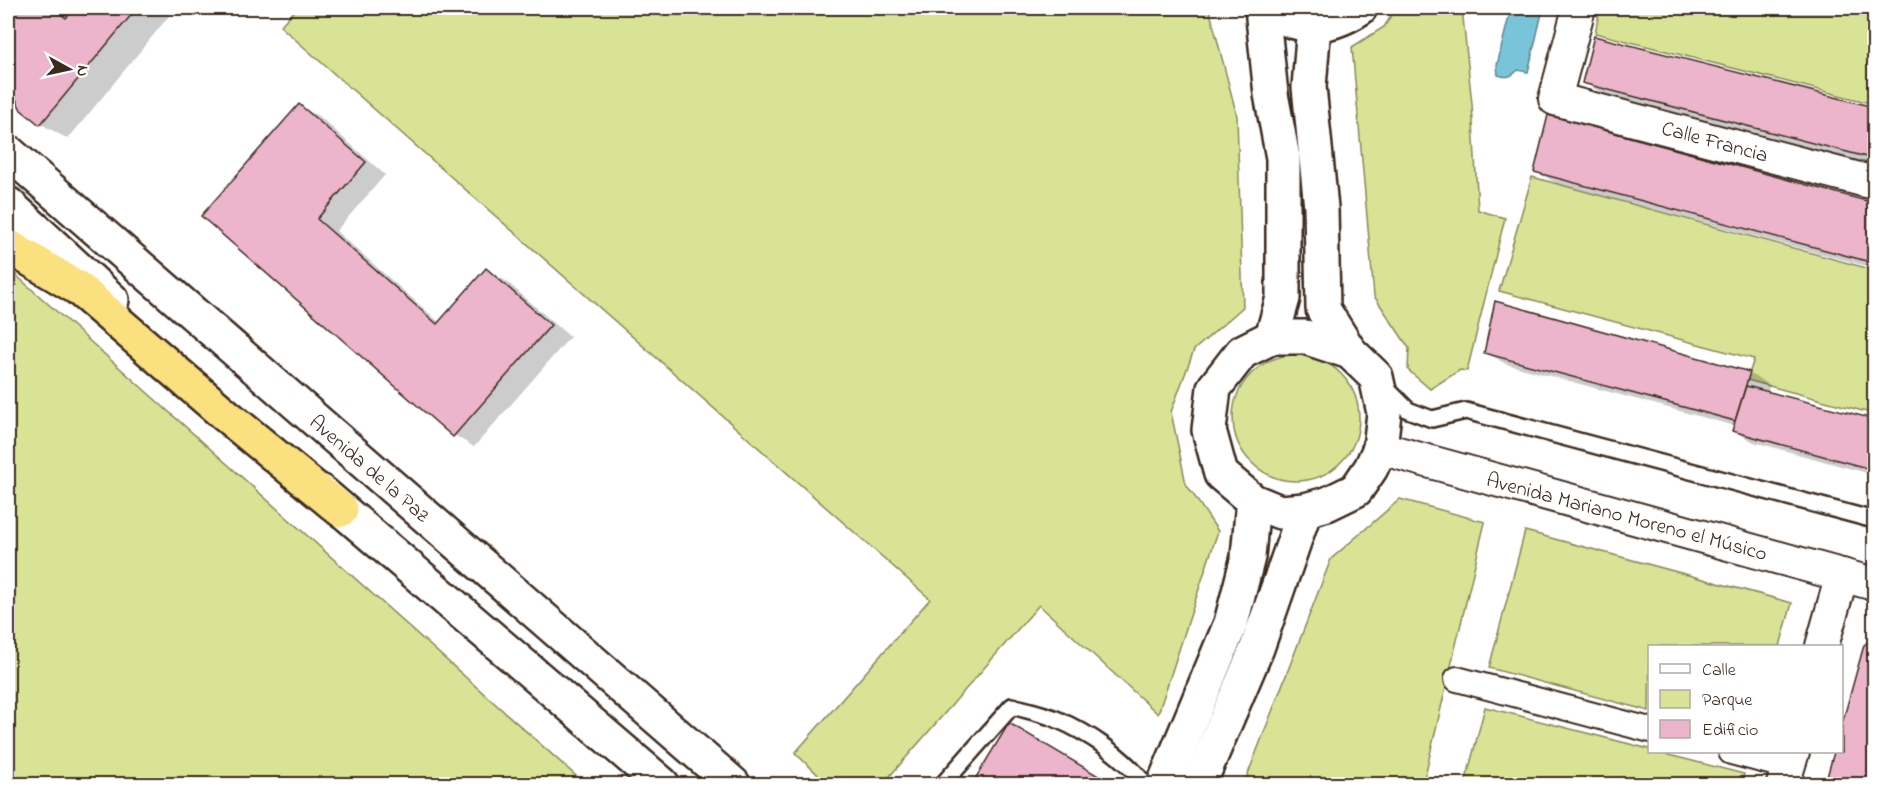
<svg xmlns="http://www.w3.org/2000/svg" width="1882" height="792" font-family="'Indie Flower',sans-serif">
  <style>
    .green { fill: #d8e395; stroke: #8a865a; stroke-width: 1.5 }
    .water { fill: #7ac4da; stroke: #61868f; stroke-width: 1.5 }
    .shadow { fill: #0003 }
    .building { fill: #ecb5cb; stroke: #3b2a1e; stroke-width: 1.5 }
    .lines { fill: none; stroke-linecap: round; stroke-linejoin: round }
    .service-casing { stroke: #3b2a1e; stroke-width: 20 }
    .pedestrian-casing { stroke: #3b2a1e; stroke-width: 28 }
    .minor-casing { stroke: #3b2a1e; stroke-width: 36 }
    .tertiary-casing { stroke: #3b2a1e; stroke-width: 38 }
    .motorway-casing { stroke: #3b2a1e; stroke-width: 38 }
    .service { stroke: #fff; stroke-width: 15 }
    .pedestrian { stroke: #fff; stroke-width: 24 }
    .minor { stroke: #fff; stroke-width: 32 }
    .tertiary { stroke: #fff; stroke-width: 33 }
    .motorway { stroke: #fbe080; stroke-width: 33 }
    .labels { text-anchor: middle; stroke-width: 4.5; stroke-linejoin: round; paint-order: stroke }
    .street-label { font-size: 21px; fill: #3b2a1e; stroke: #fff }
  </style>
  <rect width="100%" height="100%" fill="#fff"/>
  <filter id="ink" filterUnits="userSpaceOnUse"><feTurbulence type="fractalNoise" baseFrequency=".0167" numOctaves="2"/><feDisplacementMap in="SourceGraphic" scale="12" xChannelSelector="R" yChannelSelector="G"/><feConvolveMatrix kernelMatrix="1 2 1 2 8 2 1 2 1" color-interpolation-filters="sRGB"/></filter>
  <g filter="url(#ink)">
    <g class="green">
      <polygon points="297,8 1209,8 1237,116 1243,307 1194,350 1171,412 1186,484 1218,531 1158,714 1039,605 883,784 828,784 795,753 930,599 280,26"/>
      <polygon points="1396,8 1462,8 1472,104 1478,210 1505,218 1467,371 1460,370 1430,389 1408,370 1409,348 1374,296 1352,47 1384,27"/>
      <polygon points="1600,8 1846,8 1874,14 1874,104 1595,33"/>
      <polygon points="1532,177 1874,270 1874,414 1747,380 1754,359 1499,291"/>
      <polygon points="8,268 585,784 8,784"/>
      <circle cx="1296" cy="418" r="63"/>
      <polygon points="1400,499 1485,522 1423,784 1244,784 1331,559"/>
      <polygon points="1525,531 1792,603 1780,646 1650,646 1649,711 1489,668"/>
      <polygon points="1485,707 1649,749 1650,752 1657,752 1744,774 1741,784 1465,784"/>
    </g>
    <path class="water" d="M1511,8L1542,13L1528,72L1518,70C1511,77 1507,78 1498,75L1497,65Z"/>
    <g class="shadow">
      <polygon points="8,8 59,8 70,16 77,8 159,8 169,16 68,139 41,124 23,109 8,78"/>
      <polygon points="1838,8 1874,8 1874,16"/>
      <polygon points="1595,38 1874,109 1874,165 1604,94 1583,82"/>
      <polygon points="299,106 320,117 385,175 336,231 440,323 486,270 506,281 570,337 474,447 454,435 204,216"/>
      <polygon points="1549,117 1874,205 1874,268 1556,183 1535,171"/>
      <polygon points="1485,352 1749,373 1770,385 1767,393 1874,421 1874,475 1754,442 1734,431 1735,426 1506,364"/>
      <polygon points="1874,640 1874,784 1826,784 1835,752 1842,752 1842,730 1865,646"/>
      <polygon points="1009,725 1030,737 1109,784 974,784"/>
    </g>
    <g class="building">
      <polygon points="8,8 53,8 66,18 75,8 137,8 40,125 21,110 8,82"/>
      <polygon points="1594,36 1874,107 1874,159 1582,83"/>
      <polygon points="299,104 366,162 317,219 437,324 486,268 551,325 453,437 201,216"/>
      <polygon points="1548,115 1874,203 1874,263 1534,172"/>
      <polygon points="1495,301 1750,372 1735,421 1484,353"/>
      <polygon points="1746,386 1874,419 1874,470 1732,431"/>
      <polygon points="1874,638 1874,784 1825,784 1834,752 1842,752 1842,724 1864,645"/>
      <polygon points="1009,723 1112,784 972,784"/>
    </g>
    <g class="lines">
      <defs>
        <g id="service">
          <polyline points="1385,387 1408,410 1432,419 1466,411 1874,520"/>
          <path d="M943,784L1012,706C1026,710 1042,713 1056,719C1089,733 1123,756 1145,784"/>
        </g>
        <g id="pedestrian">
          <polyline points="1457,679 1650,730"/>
          <polyline points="1731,752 1788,767"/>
        </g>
        <g id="minor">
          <polyline points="1579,8 1555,99 1874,183"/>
          <polyline points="1380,448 1874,584"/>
          <polyline points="1822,646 1842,575"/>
          <polyline points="1783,784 1793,752"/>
        </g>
        <g id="tertiary">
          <polyline points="1262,8 1271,94 1283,158 1283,298 1272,337"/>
          <path d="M1266,8C1297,30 1328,29 1360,8"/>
          <polyline points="1314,25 1309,87 1321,208 1323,309 1350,352"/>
          <polyline points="8,152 733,784"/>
          <polyline points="8,204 112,300"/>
          <polygon points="1272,337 1305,337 1350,352 1376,377 1384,413 1380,448 1371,468 1356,490 1327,504 1305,510 1280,512 1253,501 1221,474 1209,430 1214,388 1242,352"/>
          <polyline points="320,491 662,784"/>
          <polyline points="1164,784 1231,623 1248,557 1253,501"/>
          <polyline points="1199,784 1257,648 1305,510"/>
        </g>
        <polyline id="motorway" points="8,246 78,288 222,412 341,510"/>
      </defs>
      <use href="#service" class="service-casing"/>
      <use href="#pedestrian" class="pedestrian-casing"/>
      <use href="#minor" class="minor-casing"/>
      <use href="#tertiary" class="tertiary-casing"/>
      <use href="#motorway" class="motorway-casing"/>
      <use href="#service" class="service"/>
      <use href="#pedestrian" class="pedestrian"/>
      <use href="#minor" class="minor"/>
      <use href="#tertiary" class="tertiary"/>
      <use href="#motorway" class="motorway"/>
    </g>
  </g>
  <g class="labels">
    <g class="street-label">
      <text transform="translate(1715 141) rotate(15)" y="7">Calle Francia</text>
      <text transform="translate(370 468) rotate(41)" y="7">Avenida de la Paz</text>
      <text transform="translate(1627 516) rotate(15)" y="7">Avenida Mariano Moreno el Músico</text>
    </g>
  </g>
  <rect width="1882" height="792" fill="none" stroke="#fff" stroke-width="30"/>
  <rect x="15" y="15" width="1852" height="762" fill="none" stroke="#3b2a1e" stroke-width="2" filter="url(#ink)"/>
  <rect x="1648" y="645" width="195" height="108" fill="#ffffff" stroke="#b1aaa5" stroke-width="1.5"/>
  <rect x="1660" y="664" width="30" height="9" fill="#ffffff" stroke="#b1aaa5" stroke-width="1.5"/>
  <text x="1702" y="675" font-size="18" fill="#3b2a1e">Calle</text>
  <rect x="1660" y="690" width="30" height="18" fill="#d8e395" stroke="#b1aaa5" stroke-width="1.5"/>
  <text x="1702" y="705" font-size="18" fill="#3b2a1e">Parque</text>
  <rect x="1660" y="720" width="30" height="18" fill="#ecb5cb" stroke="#b1aaa5" stroke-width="1.5"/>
  <text x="1702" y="735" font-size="18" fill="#3b2a1e">Edificio</text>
  <g transform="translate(69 69) rotate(98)" stroke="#ffffff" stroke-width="4.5" paint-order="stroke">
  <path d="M0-4.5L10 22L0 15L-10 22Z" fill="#3b2a1e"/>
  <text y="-9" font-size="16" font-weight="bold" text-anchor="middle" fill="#3b2a1e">N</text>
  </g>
</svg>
